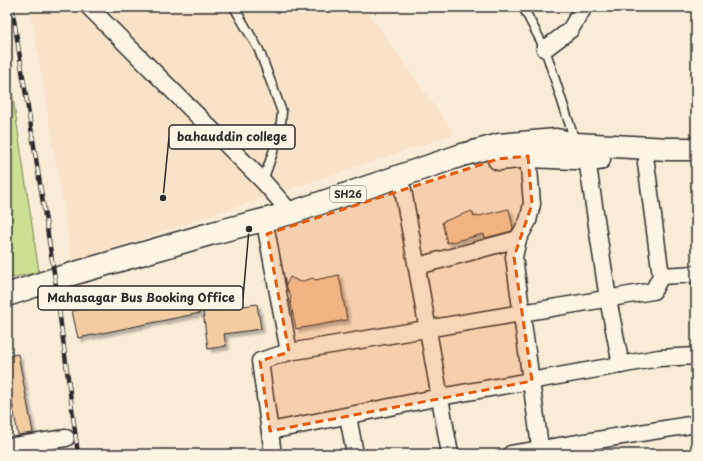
<svg xmlns="http://www.w3.org/2000/svg" width="703" height="461" font-family="'Playpen Sans',sans-serif">
  <style>
    .built { fill: #f8e3c8 }
    .green { fill: #cddf93; stroke: #7c855f }
    .building { fill: #f3cca2; stroke: #2b2b2b; filter: url(#shadow) }
    .lines { fill: none; stroke-linecap: round; stroke-linejoin: round }
    .lane-casing { stroke: #2b2b2b; stroke-width: 11 }
    .street-casing { stroke: #2b2b2b; stroke-width: 19 }
    .primary-casing { stroke: #2b2b2b; stroke-width: 25 }
    .lane { stroke: #fcf5e5; stroke-width: 8 }
    .street { stroke: #fcf5e5; stroke-width: 16 }
    .primary { stroke: #fcf5e5; stroke-width: 22 }
    .rail-casing { stroke: #2b2b2b; stroke-width: 4.5 }
    .rail { stroke: #fcf5e5; stroke-width: 3; stroke-dasharray: 9; stroke-linecap: butt }
    .marked { fill: #e8590c; fill-opacity: 0.2; stroke: #e8590c; stroke-width: 3; stroke-dasharray: 8 5; stroke-linejoin: round }
    .labels { text-anchor: middle; stroke-width: 4; stroke-linejoin: round; paint-order: stroke }
    .shield { fill: #fcf5e5; stroke: #6a6863; stroke-width: 1 }
    .shield-label { font-size: 10px; font-weight: bold; fill: #2b2b2b }
    .leader { fill: none; stroke: #2b2b2b; stroke-width: 1.5 }
    .callout-dot { fill: #2b2b2b; stroke: #fcf5e5; stroke-width: 1.5 }
    .callout { fill: #fcf5e5; stroke: #2b2b2b; stroke-width: 1.5 }
    .callout-label { font-size: 12px; text-anchor: middle; font-weight: bold; fill: #2b2b2b }
  </style>
  <defs>
    <filter id="shadow"><feDropShadow dx="3.5" dy="3.5" stdDeviation="1" flood-color="#0004"/></filter>
  </defs>
  <rect width="100%" height="100%" fill="#faedd8"/>
  <filter id="ink" filterUnits="userSpaceOnUse"><feTurbulence type="fractalNoise" baseFrequency=".025" numOctaves="2"/><feDisplacementMap in="SourceGraphic" scale="8" xChannelSelector="R" yChannelSelector="G"/><feConvolveMatrix kernelMatrix="1 2 1 2 8 2 1 2 1" color-interpolation-filters="sRGB"/></filter>
  <g filter="url(#ink)">
    <polygon class="built" points="30,7 364,7 455,134 72,262"/>
    <polygon class="green" points="7,57 39,272 7,279"/>
    <g class="building">
      <polygon points="509,209 513,228 512,231 485,238 484,234 447,243 442,222 472,211 474,217"/>
      <polygon points="339,275 347,320 296,329 290,301 291,297 286,285 290,277 300,282 313,278 315,280"/>
      <polygon points="194,286 200,313 78,338 72,311"/>
      <polygon points="257,304 261,329 224,334 226,346 208,349 203,312"/>
      <polygon points="18,354 33,433 18,435 7,375 7,356"/>
    </g>
    <g class="lines">
      <defs>
        <g id="lane">
          <polyline points="234,7 259,50 282,112 280,132 263,181"/>
          <polyline points="523,7 545,49 575,141"/>
        </g>
        <g id="street">
          <polyline points="89,7 263,181 291,213"/>
          <polyline points="545,49 570,30 584,7"/>
          <polyline points="580,150 587,159 608,299 621,365"/>
          <polyline points="528,156 532,204 528,221 518,239 514,257 541,454"/>
          <polyline points="646,163 661,276"/>
          <polyline points="403,190 450,454"/>
          <polyline points="267,234 289,352"/>
          <polyline points="418,266 518,239"/>
          <polyline points="348,416 355,454"/>
          <polyline points="270,431 440,397 659,358 696,356"/>
          <polyline points="7,447 66,438"/>
          <polyline points="273,454 260,361 289,352 653,291 661,276 696,274"/>
          <polyline points="511,454 696,424"/>
        </g>
        <g id="primary">
          <polyline points="499,159 528,156 599,159"/>
          <polyline points="7,295 55,279 213,233 291,213 462,155 499,145 556,140 576,144 669,149 696,149"/>
        </g>
      </defs>
      <use href="#lane" class="lane-casing"/>
      <use href="#street" class="street-casing"/>
      <use href="#primary" class="primary-casing"/>
      <use href="#lane" class="lane"/>
      <use href="#street" class="street"/>
      <use href="#primary" class="primary"/>
      <defs>
        <polyline id="rail" points="12,7 55,279 78,454"/>
      </defs>
      <use href="#rail" class="rail-casing"/>
      <use href="#rail" class="rail"/>
    </g>
  </g>
  <path class="marked" d="M528,156L532,204L514,257L532,381L270,431L260,361L289,352L267,234L498,159Z"/>
  <g class="labels">
    <rect class="shield" x="330" y="186" width="36" height="16" rx="3"/>
    <g class="shield-label">
      <text x="348" y="198">SH26</text>
    </g>
  </g>
  <path class="leader" d="M163 198L169 137M249 229L243 298"/>
  <g class="callout-dot">
    <circle cx="163" cy="198" r="4"/>
    <circle cx="249" cy="229" r="4"/>
  </g>
  <g class="callout">
    <rect x="169" y="125" width="126" height="24" rx="4"/>
    <rect x="38" y="286" width="205" height="24" rx="4"/>
  </g>
  <g class="callout-label">
    <text x="232" y="141">bahauddin college</text>
    <text x="141" y="302">Mahasagar Bus Booking Office</text>
  </g>
  <rect width="703" height="461" fill="none" stroke="#fcf5e5" stroke-width="24"/>
  <rect x="12" y="12" width="679" height="437" fill="none" stroke="#2b2b2b" stroke-width="1.5" filter="url(#ink)"/>
</svg>
